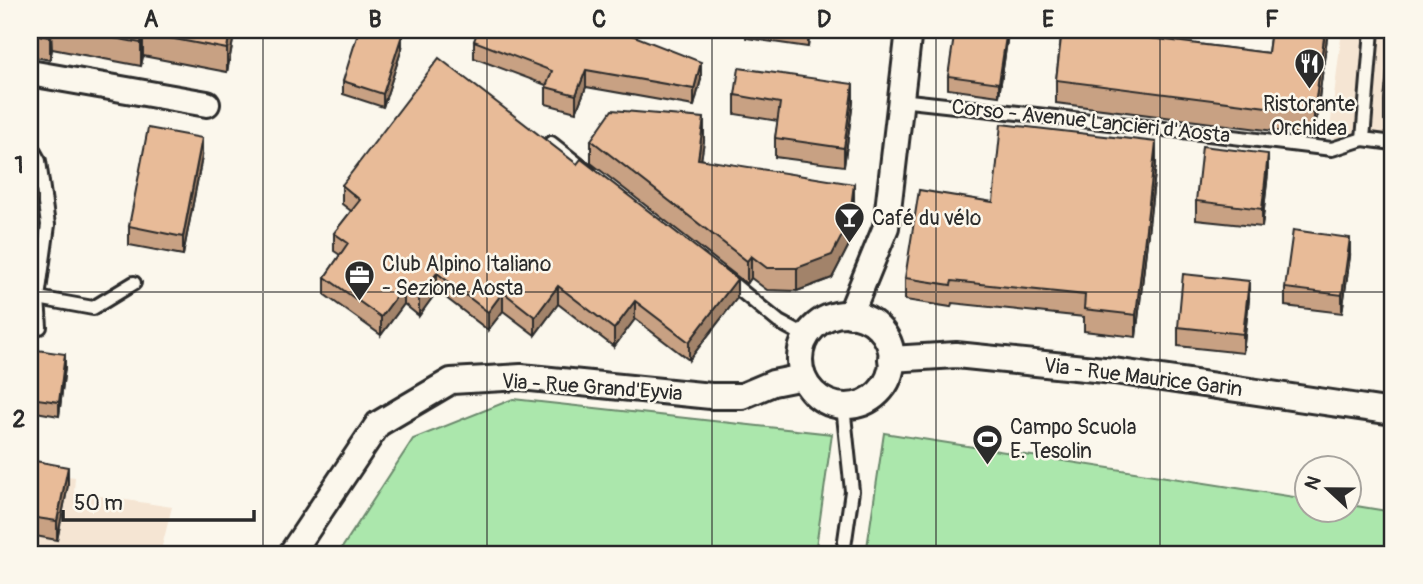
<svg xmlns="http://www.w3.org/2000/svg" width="1423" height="584" font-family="Pangolin,sans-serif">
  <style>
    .built { fill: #f5e5d3 }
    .green { fill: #abe7ac; stroke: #6b896c; stroke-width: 2 }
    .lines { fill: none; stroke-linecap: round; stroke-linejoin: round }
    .lane-casing { stroke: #2b2b2b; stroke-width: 18 }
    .street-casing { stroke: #2b2b2b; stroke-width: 30 }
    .lane { stroke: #fbf7ec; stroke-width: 12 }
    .street { stroke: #fbf7ec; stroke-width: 24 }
    .wall { fill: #c8a183; stroke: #2b2b2b; stroke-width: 2 }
    .shaded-wall { fill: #a2836a; stroke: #2b2b2b; stroke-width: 2 }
    .building { fill: #e8bb98; stroke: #2b2b2b; stroke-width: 2 }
    .grid { fill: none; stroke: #2b2b2b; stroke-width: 2; stroke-opacity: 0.55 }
    .labels { text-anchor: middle; stroke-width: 5; stroke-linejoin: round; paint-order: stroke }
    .poi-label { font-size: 21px; fill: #2b2b2b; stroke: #fbf7ec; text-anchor: start }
    .street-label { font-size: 21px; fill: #2b2b2b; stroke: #fbf7ec }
    .neatline { fill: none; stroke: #2b2b2b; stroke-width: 2.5 }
    .grid-label { font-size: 23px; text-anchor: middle; font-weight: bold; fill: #2b2b2b }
  </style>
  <rect width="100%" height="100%" fill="#fbf7ec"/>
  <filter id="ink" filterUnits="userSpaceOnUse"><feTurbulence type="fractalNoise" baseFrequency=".0143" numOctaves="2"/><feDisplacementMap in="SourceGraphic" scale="14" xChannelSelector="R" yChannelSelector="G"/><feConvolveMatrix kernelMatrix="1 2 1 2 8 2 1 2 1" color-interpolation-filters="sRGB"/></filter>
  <g filter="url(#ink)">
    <g class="built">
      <polygon points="1342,30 1393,30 1393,151 1329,137"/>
      <polygon points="30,470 75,477 74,492 172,507 160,554 30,554"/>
    </g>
    <g class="green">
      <polygon points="513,399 832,434 815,554 338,554 413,439"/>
      <polygon points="884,433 1307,499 1308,510 1350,510 1350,505 1393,512 1393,554 866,554"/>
    </g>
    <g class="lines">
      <defs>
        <g id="lane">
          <polyline points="1372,30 1363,139 1393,143"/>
          <polyline points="900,100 1200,133 1332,149 1363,139"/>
          <polyline points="551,143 589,173"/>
          <polyline points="30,145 39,161 48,225 38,298 40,327 30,328"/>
          <polyline points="723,276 779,322 807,337"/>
          <polyline points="38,298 93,308 134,283"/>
          <polyline points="843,554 852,491 843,406"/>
        </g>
        <g id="street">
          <polyline points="30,73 207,104"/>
          <circle cx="846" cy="360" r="46"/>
          <polyline points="850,315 886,227 909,30"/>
          <polyline points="891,359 956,355 1114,371 1393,412"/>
          <polyline points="291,554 378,424 451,381 521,377 711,396 742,396 773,383 803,377"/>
        </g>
      </defs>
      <use href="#lane" class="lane-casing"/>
      <use href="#street" class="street-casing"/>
      <use href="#lane" class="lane"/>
      <use href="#street" class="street"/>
    </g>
    <g class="wall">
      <polygon points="30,30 235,30 227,72 143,56 141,66 52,49 50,60 30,56"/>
      <polygon points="685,30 713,30 712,33"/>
      <polygon points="746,30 810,30 808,47 746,38"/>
      <polygon points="1062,30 1121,30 1120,34 1268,53 1271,30 1328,30 1314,136 1056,103 1056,80"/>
      <polygon points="1393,30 1393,121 1384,120 1384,101"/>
      <polygon points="474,41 701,79 694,106 586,87 576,112 546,104 546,85 474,58"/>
      <polygon points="1007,41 999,96 948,89 948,76"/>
      <polygon points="402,48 383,107 343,94 343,81"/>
      <polygon points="735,95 853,102 844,166 775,157 775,138 778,121 735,114"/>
      <polygon points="591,140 704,141 701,159 854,206 849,245 832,278 797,291 767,290 751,278 747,284 591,163"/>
      <polygon points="202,157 183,255 129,245 129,226"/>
      <polygon points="1156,164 1136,337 1084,331 1084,317 952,303 951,307 905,300 905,278 993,202"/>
      <polygon points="1268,173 1262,227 1196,220 1196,201"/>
      <polygon points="342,185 737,298 689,360 635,319 614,347 558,304 535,335 503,311 488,330 437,291 419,316 404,304 381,335 325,295 325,277 340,255 334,251 334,233 351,211 342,204"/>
      <polygon points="1350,256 1342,313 1285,306 1285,288"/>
      <polygon points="1249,299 1243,353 1178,346 1178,327"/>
      <polygon points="30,349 65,367 59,416 30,411"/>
      <polygon points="30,460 68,485 57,540 30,535"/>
    </g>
    <g class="shaded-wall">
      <polygon points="51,30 52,49 50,60 50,37"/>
      <polygon points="230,30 235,30 227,72 227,49"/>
      <polygon points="808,30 810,30 808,47"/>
      <polygon points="1007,30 1007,41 999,96 999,83"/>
      <polygon points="1325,30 1328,30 1314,136 1314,113"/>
      <polygon points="143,33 143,56 141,66 141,43"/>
      <polygon points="402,35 402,48 383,107 383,94"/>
      <polygon points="701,62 701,79 694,106 694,89"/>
      <polygon points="586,70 586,87 576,112 576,95"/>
      <polygon points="853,84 853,102 844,166 844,148"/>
      <polygon points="704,118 704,141 698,181 698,159"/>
      <polygon points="202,138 202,157 183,255 183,237"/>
      <polygon points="1156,142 1156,164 1136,337 1136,315"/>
      <polygon points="1268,154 1268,173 1262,227 1262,209"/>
      <polygon points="854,184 854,206 849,245 832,278 797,291 797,268"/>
      <polygon points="38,197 38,216 30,259 30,241"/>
      <polygon points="1350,238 1350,256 1342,313 1342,295"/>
      <polygon points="751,256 751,278 747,284 747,261"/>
      <polygon points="437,273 437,291 419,316 419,297"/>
      <polygon points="737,279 737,298 689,360 689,342"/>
      <polygon points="1249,281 1249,299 1243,353 1243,334"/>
      <polygon points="404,286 404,304 381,335 381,317"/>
      <polygon points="558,286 558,304 535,335 535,317"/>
      <polygon points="503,292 503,311 488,330 488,312"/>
      <polygon points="635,301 635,319 614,347 614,329"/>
      <polygon points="65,354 65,367 59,416 59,402"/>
      <polygon points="68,467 68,485 57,540 57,521"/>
    </g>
    <g class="building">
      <polygon points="30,30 51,30 50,37 30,34"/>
      <polygon points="71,30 230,30 227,49 143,33 141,43"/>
      <polygon points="359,30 396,30 402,35 383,94 343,81"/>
      <polygon points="478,30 619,30 701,62 694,89 586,70 576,95 546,87 552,71 474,41"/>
      <polygon points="955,30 1007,30 999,83 948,76"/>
      <polygon points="1062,30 1118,30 1117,34 1268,53 1271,30 1325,30 1314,113 1056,80"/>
      <polygon points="1391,30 1393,30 1393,102 1384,101"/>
      <polygon points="439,58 577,164 581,159 737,279 689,342 635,301 614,329 558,286 535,317 503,292 488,312 437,273 419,297 404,286 381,317 325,277 348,243 334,233 360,200 342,185"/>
      <polygon points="739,68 853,84 844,148 775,138 780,103 735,95"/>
      <polygon points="612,110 704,118 698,159 854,184 849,222 832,255 797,268 767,268 751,256 747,261 591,140"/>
      <polygon points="1001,124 1156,142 1136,315 1084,309 1085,295 952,281 951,285 905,278 919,190 993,202"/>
      <polygon points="148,128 202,138 183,237 129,226"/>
      <polygon points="1202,146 1268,154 1262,209 1196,201"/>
      <polygon points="30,195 38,197 30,241"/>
      <polygon points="1293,230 1350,238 1342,295 1285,288"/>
      <polygon points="1183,274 1249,281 1243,334 1178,327"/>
      <polygon points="30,349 65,354 59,402 30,398"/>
      <polygon points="30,460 68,467 57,521 30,517"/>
    </g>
  </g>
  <path class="grid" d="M263,30V554M487,30V554M712,30V554M936,30V554M1160,30V554M30,292H1393"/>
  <defs>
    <symbol id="restaurant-pin" viewBox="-11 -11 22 30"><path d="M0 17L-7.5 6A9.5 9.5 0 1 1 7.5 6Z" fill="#2b2b2b" stroke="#fbf7ec"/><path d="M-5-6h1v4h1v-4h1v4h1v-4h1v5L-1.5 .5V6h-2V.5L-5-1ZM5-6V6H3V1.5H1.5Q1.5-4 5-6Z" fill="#fff"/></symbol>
    <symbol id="bar-pin" viewBox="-11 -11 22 30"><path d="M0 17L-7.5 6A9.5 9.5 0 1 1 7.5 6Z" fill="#2b2b2b" stroke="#fbf7ec"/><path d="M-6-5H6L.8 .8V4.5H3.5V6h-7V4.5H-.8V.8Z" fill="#fff"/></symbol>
    <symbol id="office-pin" viewBox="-11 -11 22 30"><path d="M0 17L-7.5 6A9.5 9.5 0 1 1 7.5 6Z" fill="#2b2b2b" stroke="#fbf7ec"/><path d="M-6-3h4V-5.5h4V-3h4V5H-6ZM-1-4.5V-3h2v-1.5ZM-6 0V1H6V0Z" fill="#fff"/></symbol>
    <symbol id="stadium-pin" viewBox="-11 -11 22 30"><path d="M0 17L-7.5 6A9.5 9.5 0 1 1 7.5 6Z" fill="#2b2b2b" stroke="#fbf7ec"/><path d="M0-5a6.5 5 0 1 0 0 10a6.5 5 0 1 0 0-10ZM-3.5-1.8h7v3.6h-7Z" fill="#fff"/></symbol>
  </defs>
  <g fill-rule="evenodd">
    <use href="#restaurant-pin" x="1292" y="46" width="35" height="47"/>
    <use href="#bar-pin" x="832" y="200" width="35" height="47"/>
    <use href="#office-pin" x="342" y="258" width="35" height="47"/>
    <use href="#stadium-pin" x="970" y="422" width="35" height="47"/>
  </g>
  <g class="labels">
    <g class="poi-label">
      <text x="1309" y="111" text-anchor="middle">Ristorante<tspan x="1309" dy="24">Orchidea</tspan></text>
      <text x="872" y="225">Café du vélo</text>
      <text x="382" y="271">Club Alpino Italiano<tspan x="382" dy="24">- Sezione Aosta</tspan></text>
      <text x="1010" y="434">Campo Scuola<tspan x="1010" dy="24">E. Tesolin</tspan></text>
    </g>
    <g class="street-label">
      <text transform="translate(1091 121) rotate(6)" y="7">Corso - Avenue Lancieri d'Aosta</text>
      <text transform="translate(1143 377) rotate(7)" y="7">Via - Rue Maurice Garin</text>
      <text transform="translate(592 387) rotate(4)" y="7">Via - Rue Grand'Eyvia</text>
    </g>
  </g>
  <rect width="1423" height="584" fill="none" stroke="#fbf7ec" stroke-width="77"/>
  <g transform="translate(1328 489) rotate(292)"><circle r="33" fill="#fbf7ec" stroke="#a8a59f" stroke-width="2"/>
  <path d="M0-5L12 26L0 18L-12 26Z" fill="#2b2b2b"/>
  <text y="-10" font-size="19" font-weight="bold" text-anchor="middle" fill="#2b2b2b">N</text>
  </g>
  <path d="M63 510v10h191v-10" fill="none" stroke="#2b2b2b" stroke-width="3.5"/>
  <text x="74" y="510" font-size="21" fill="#2b2b2b" stroke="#fbf7ec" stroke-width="5" paint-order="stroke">50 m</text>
  <rect x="38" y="38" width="1346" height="508" class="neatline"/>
  <g class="grid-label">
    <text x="151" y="27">A</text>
    <text x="375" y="27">B</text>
    <text x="599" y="27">C</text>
    <text x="824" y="27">D</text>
    <text x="1048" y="27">E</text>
    <text x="1272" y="27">F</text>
    <text x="19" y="173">1</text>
    <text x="19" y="427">2</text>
  </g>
</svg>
